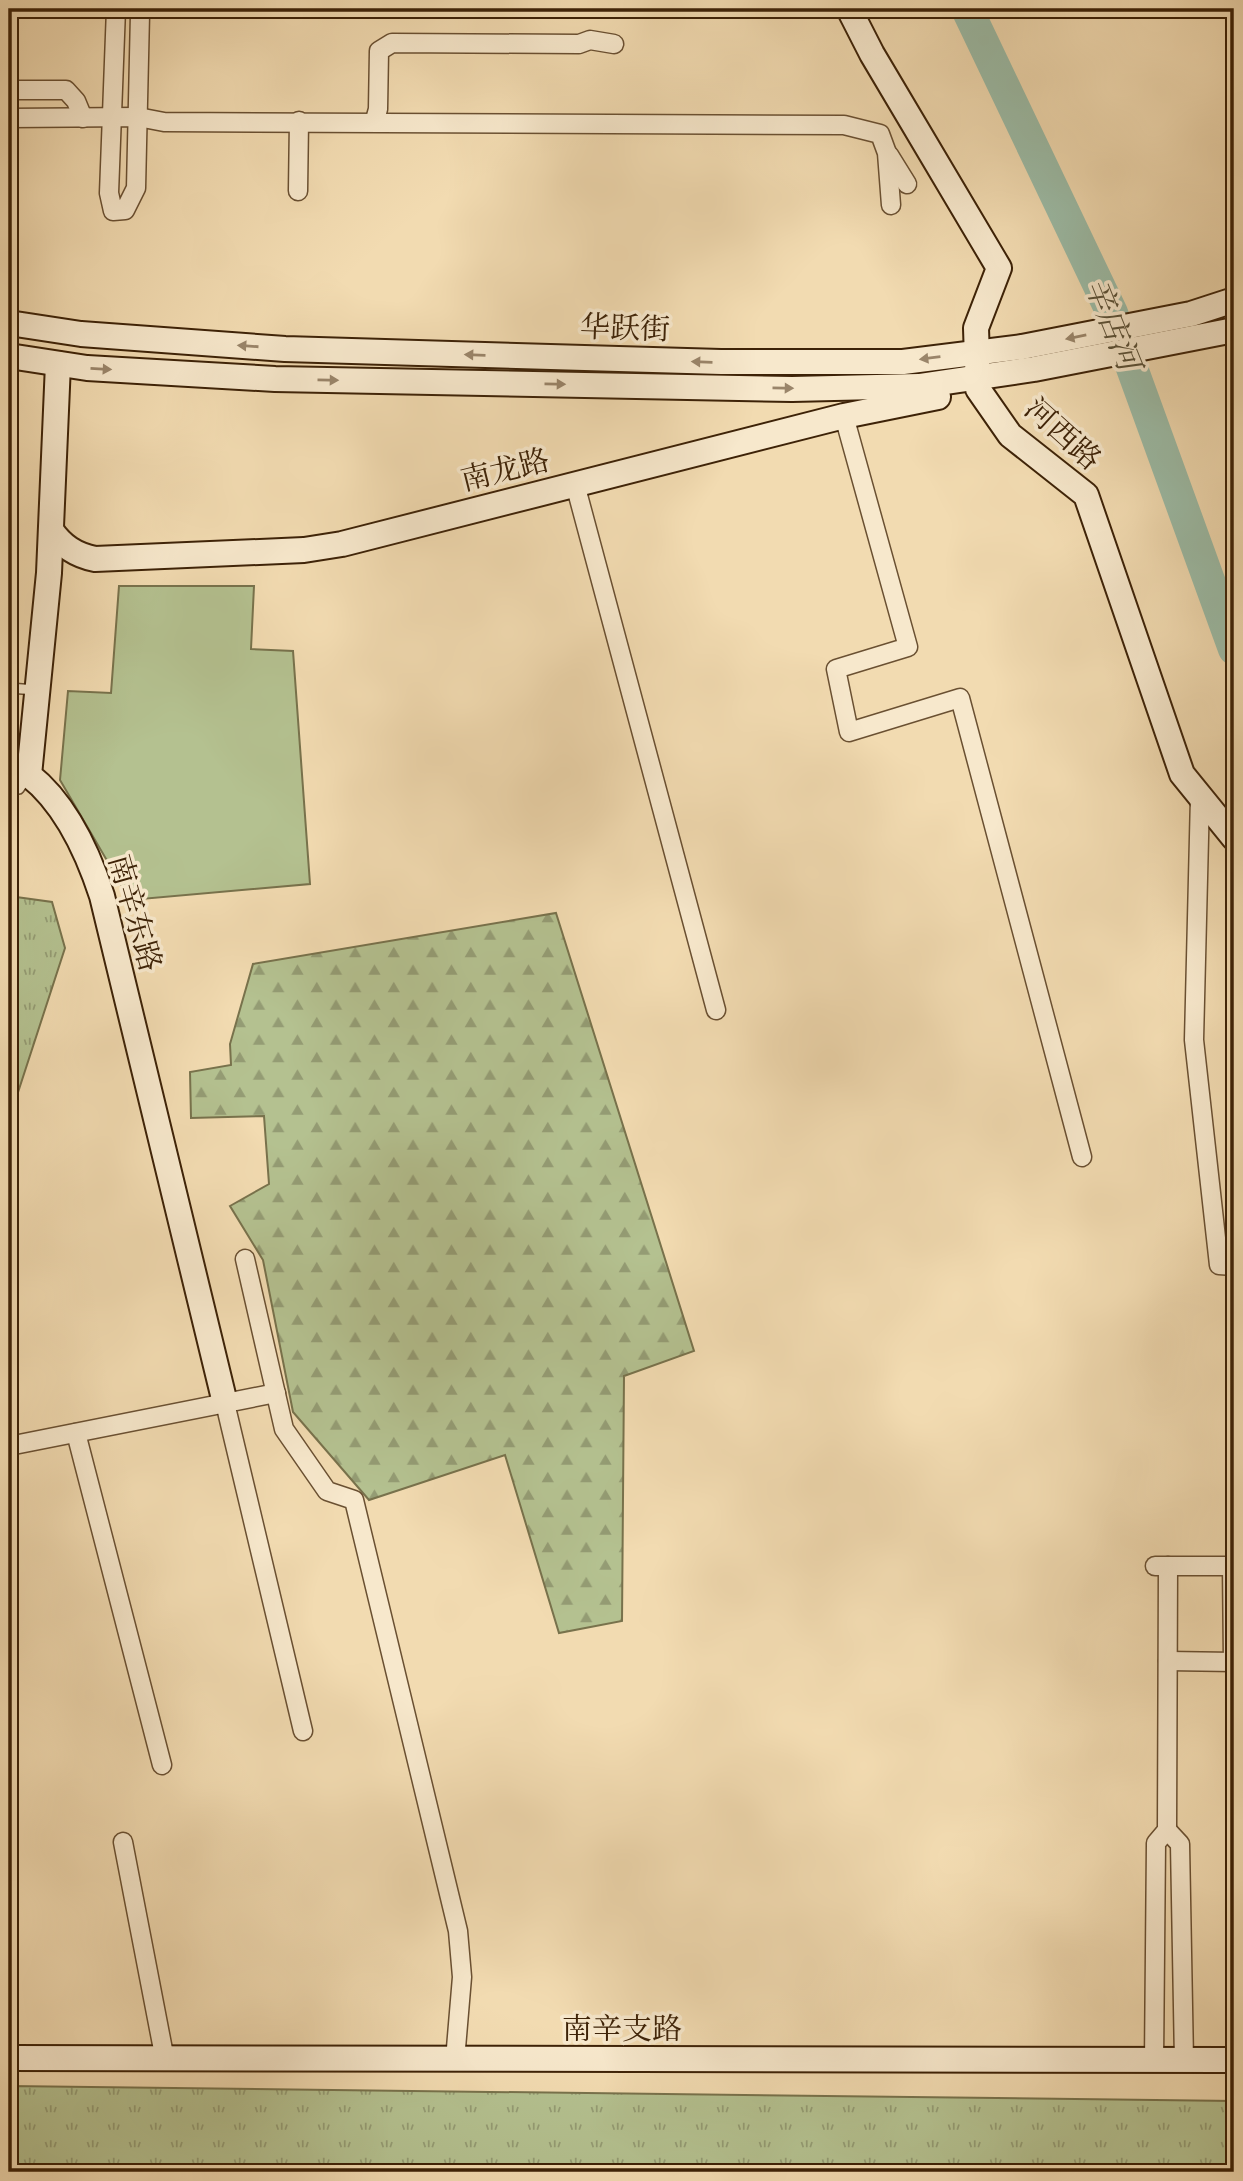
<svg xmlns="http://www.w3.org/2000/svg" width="1243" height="2181" font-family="'IM FELL Double Pica','Noto Serif SC',serif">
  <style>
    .grass { fill: url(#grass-tufts); stroke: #78724c; stroke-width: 2 }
    .forest { fill: url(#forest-firs); stroke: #78724c; stroke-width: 2 }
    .garden { fill: #b4c190; stroke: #78724c; stroke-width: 2 }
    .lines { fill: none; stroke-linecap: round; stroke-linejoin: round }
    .river { stroke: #9cbca7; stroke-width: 32 }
    .lane-casing { stroke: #6a5032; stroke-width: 12 }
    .street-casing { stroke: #6a5032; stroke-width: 21 }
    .secondary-casing { stroke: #3d2207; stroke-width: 28 }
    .lane { stroke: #f7e8cc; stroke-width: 9 }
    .street { stroke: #f7e8cc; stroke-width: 18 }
    .secondary { stroke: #f7e8cc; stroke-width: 24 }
    .oneway { fill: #9a856a }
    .labels { text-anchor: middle; stroke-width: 7; stroke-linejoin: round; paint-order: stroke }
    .street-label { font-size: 30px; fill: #3d2207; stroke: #f7e8cc }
    .water-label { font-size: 32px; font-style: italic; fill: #5a5037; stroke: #f7e8cc }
  </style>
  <defs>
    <pattern id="grass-tufts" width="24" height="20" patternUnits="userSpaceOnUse" patternTransform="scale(1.75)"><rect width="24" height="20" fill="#b4c190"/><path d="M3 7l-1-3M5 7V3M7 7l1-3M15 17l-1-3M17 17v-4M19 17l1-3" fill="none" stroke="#949c74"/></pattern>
    <pattern id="forest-firs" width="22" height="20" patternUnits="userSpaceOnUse" patternTransform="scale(1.75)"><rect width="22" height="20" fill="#b4c190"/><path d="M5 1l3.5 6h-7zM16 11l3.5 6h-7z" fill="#949c74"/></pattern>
  </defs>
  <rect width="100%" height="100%" fill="#f2dbb1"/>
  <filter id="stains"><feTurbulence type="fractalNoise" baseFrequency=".00286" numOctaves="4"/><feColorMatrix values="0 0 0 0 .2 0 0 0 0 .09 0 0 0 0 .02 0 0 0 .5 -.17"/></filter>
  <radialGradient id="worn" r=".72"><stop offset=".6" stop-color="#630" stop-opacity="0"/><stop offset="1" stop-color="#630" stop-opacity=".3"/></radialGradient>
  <g class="grass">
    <polygon points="9,896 52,902 65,948 9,1120"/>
    <polygon points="9,2086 1234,2101 1234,2172 9,2172"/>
  </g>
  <polygon class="forest" points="556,913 694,1351 624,1376 622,1621 559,1633 505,1455 369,1500 293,1412 263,1260 230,1206 269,1184 264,1116 191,1118 190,1072 231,1065 230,1044 253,964"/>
  <polygon class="garden" points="119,586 254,586 251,649 293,651 310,884 130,900 60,780 68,691 111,693"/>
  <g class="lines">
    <polyline class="river" points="967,9 1112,313 1234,649"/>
    <defs>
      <g id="lane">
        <polyline points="9,688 36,690"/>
        <polyline points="9,789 19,789 28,776"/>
      </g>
      <g id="street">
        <polyline points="116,9 109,193 113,211 125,210 136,188 140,14"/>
        <polyline points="9,90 66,90 76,101 83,118"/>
        <polyline points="9,118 138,117 164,122 844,125 880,134 887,153 891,205"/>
        <polyline points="375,120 378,109 379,51 392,43 579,44 590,40 614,44"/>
        <polyline points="889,155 907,184"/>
        <polyline points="298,191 299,121"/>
        <polyline points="844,416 908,647 836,669 849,732 960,698 1082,1157"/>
        <polyline points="575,484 716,1010"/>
        <polyline points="1200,797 1194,1040 1219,1265 1234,1266"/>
        <polyline points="245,1259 284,1429 327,1491 354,1500 458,1931 462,1977 455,2060"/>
        <polyline points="225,1403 303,1731"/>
        <polyline points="76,1433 162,1765"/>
        <polyline points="9,1446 276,1393"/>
        <polyline points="1155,1566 1234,1566"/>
        <polyline points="1232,1566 1233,1662"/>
        <polyline points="1168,1661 1234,1662"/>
        <polyline points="1167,1830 1180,1844 1184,2061"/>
        <polyline points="123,1842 165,2060"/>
        <polyline points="1154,2061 1156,1843 1167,1830 1168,1566"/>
      </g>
      <g id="secondary">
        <polyline points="849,9 872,54 999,268 976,328 978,389 1010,435 1086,495 1182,774 1234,838"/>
        <polyline points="9,323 81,334 285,349 721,362 903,362 1022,347 1191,314 1234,300"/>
        <polyline points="9,356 87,368 275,379 792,389 919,386 1034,369 1234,330"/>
        <path d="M58,364L49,573L29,775C66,804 88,853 102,896L225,1403"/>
        <path d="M51,530C62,546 75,555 95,559L304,550L342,544L844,416L938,397"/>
        <polyline points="9,2058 1234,2060"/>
      </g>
    </defs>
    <use href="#lane" class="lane-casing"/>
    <use href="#street" class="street-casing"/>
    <use href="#secondary" class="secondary-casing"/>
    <use href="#lane" class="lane"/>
    <use href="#street" class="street"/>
    <use href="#secondary" class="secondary"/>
  </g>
  <defs><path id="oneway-solid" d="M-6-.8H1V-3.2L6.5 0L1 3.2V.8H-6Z" transform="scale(1.75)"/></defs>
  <g class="oneway">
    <use href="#oneway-solid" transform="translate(1076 337) rotate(169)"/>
    <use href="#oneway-solid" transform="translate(248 346) rotate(-176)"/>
    <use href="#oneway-solid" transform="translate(475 355) rotate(-178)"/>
    <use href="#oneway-solid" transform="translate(930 358) rotate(173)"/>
    <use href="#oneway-solid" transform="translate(702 362) rotate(-178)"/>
    <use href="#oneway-solid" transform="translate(101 369) rotate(3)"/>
    <use href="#oneway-solid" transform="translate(328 380) rotate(1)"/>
    <use href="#oneway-solid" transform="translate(555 384) rotate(1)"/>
    <use href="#oneway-solid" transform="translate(783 388) rotate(1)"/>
  </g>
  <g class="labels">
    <g class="street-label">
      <text transform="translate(625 328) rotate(2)" y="10">华跃街</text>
      <text transform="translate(1063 434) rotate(42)" y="10">河西路</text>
      <text transform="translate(505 470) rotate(-14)" y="10">南龙路</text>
      <text transform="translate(135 913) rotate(74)" y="10">南辛东路</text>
      <text x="622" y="2039">南辛支路</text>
    </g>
    <g class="water-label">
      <text transform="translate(1113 324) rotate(68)" y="11">辛店河</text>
    </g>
  </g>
  <rect width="1243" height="2181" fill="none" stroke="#f2dbb1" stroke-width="35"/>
  <rect x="10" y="10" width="1222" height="2160" fill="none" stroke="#3d2207" stroke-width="3.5"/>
  <rect x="18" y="18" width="1208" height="2146" fill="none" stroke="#3d2207" stroke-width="2"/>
  <rect width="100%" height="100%" filter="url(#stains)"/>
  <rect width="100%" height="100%" fill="url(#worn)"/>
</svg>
